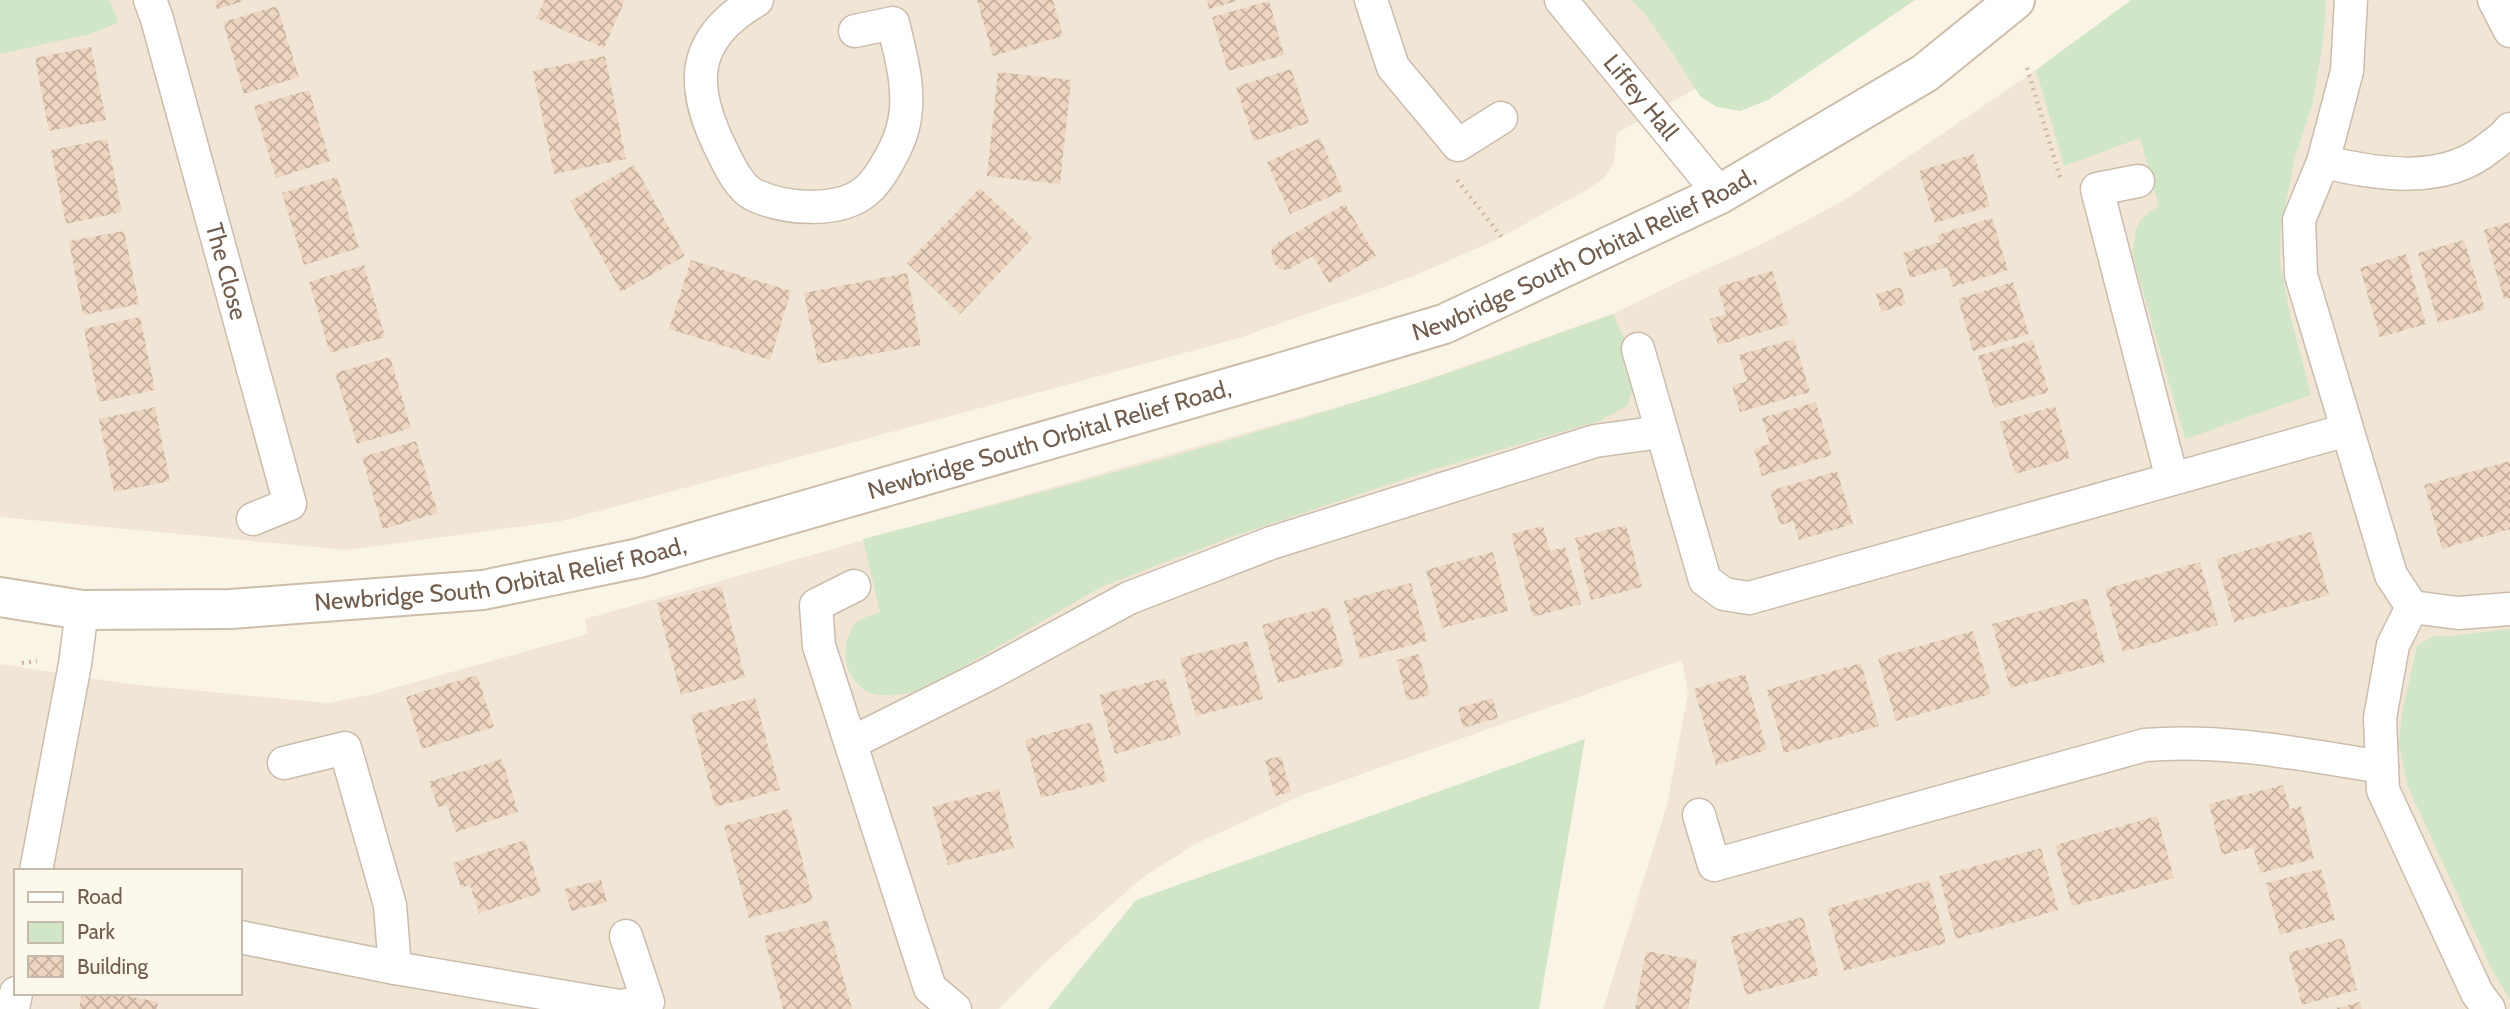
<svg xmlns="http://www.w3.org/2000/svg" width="2510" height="1009" font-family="Cabin,sans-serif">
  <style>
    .residential { fill: #f1e6d5; fill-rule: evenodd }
    .green { fill: #d1e6c6 }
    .building { fill: url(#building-cross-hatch) }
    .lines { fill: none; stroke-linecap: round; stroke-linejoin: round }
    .street-casing { stroke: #cbbcad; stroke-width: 35 }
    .secondary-casing { stroke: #cdbdab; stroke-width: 42 }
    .path { stroke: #d1b9a4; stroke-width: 4.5; stroke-dasharray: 2 5; stroke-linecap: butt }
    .street { stroke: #fff; stroke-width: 32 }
    .secondary { stroke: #fff; stroke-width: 38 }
    .labels { text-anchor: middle; stroke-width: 5; stroke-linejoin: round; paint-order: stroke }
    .street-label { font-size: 24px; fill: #715d4d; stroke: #fdf8ec }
  </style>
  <defs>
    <pattern id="building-cross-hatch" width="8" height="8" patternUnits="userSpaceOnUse" patternTransform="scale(1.75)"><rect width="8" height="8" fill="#edd5c0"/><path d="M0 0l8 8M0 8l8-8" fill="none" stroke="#c4b09e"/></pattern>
  </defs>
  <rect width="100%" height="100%" fill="#faf4e6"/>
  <g class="residential">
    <polygon points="0,0 1908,0 1698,87 1617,133 1614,162 1605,177 1588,189 1494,241 1409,278 1236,339 562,521 347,550 0,517"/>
    <path d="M2133,0H2510V1009H1603L1667,805L1688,693L1682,660L1300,796L1195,844L1142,878L1049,959L999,1009H0V664L128,684L328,703L369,695L588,634L585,619L1401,389L1615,313L1680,281L1762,244L1843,201L2023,79ZM16,871H240V993H16Z"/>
  </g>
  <g class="green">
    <polygon points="0,0 110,0 118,23 90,34 0,54"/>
    <polygon points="1631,0 1915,0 1768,100 1740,111 1717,107 1700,96 1671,51 1645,14"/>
    <path d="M2131,0H2325L2326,6L2322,49L2312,105L2295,157L2281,228L2280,262L2291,318L2311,395L2185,439L2133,257C2135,229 2134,220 2159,206L2140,138L2064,166L2036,70Z"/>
    <path d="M1613,314L1627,345L1634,382L1628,405L1602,420L1435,469L1226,539L1103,586L928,687C910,693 894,698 875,694C844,686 837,645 856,623C861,617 873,615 880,612L863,539C1043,493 1221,445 1398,389C1471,367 1542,339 1613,314Z"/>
    <polygon points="2510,629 2510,1000 2492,970 2408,787 2399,745 2402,712 2417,646 2433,636 2451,636"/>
    <polygon points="1585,739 1539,1009 1048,1009 1136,900"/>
  </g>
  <g class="building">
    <polygon points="215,0 244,0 244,1 217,9"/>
    <polygon points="545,0 625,0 604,48 536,18"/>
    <polygon points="977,0 1053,0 1063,36 993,56"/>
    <polygon points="1207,0 1237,0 1237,1 1209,9"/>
    <polygon points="1269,1 1284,55 1228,71 1212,17"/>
    <polygon points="277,6 299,77 244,94 223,22"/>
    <polygon points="91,47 106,120 49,131 35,58"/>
    <polygon points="605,56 626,159 554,174 533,71"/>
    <polygon points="1291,69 1309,123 1254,141 1236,87"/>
    <polygon points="998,72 1071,80 1060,184 987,176"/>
    <polygon points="309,90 330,161 276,178 254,106"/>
    <polygon points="1320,138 1343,191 1290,214 1267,162"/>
    <polygon points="107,139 122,212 66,224 51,150"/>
    <polygon points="1974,154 1990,206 1935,223 1919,171"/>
    <polygon points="634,165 685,256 621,292 570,201"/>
    <polygon points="337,177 359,248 304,265 282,193"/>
    <polygon points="980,188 1033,238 960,314 907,263"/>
    <polygon points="1345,204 1376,256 1329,283 1313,256 1288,270 1280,269 1274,264 1271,251 1274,245"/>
    <polygon points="1992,218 2008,270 1953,287 1947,267 1910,278 1903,253 1940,242 1937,235"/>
    <polygon points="2510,222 2510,298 2504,299 2484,230"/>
    <polygon points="124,231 139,304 83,315 69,241"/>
    <polygon points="2464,240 2485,309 2438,323 2418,253"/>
    <polygon points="2406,254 2426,324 2380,337 2360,268"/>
    <polygon points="691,260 791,291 770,360 669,329"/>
    <polygon points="364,265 385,337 330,353 309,282"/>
    <polygon points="1772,271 1789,324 1718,345 1710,319 1726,314 1718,287"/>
    <polygon points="907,273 921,345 818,364 804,293"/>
    <polygon points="2013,282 2029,334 1973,351 1958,299"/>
    <polygon points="1901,287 1906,304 1881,312 1876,294"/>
    <polygon points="140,317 155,390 99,402 84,329"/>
    <polygon points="1794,339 1810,392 1740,412 1732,386 1747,381 1739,355"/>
    <polygon points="2033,340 2049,392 1994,408 1978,356"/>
    <polygon points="390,357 411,428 357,444 335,373"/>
    <polygon points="1816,402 1832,455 1762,476 1754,449 1770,444 1762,418"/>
    <polygon points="2055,406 2070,458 2015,474 2000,422"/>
    <polygon points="155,407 170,481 114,492 99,419"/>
    <polygon points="416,441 438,513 383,529 362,457"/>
    <polygon points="2510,461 2510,529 2442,549 2424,485"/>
    <polygon points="1837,471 1853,524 1799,540 1793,521 1780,525 1770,491"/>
    <polygon points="1626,525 1642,587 1591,600 1575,538"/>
    <polygon points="1543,526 1550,551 1565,547 1581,604 1533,617 1511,534"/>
    <polygon points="2311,532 2329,595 2234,622 2216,559"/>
    <polygon points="1493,552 1508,611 1442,628 1426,570"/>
    <polygon points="2200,562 2218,625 2123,652 2105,589"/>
    <polygon points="1411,583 1427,641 1360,659 1344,601"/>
    <polygon points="721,586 745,677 681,695 657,603"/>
    <polygon points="2087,598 2105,662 2010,688 1992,624"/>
    <polygon points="1328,607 1344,665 1278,683 1262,625"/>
    <polygon points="1973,631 1991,694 1896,721 1878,658"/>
    <polygon points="1247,641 1263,699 1196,716 1180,658"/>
    <polygon points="1419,654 1430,695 1407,701 1397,660"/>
    <polygon points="1861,663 1879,726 1784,753 1767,690"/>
    <polygon points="1745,674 1767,750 1716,765 1694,689"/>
    <polygon points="477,675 494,727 422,749 406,697"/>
    <polygon points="1165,678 1181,735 1115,754 1099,695"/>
    <polygon points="755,698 780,790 715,807 691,715"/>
    <polygon points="1493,698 1498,718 1463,728 1458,708"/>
    <polygon points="1091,722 1107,781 1041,798 1025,740"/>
    <polygon points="1281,756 1291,792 1275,796 1265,760"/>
    <polygon points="502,759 518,812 456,832 447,805 438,807 429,782"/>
    <polygon points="2283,785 2290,809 2301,806 2314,859 2260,873 2253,847 2222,855 2209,804"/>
    <polygon points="999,789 1014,848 948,865 932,807"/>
    <polygon points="789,809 813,901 749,918 724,826"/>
    <polygon points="2157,816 2174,878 2072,906 2055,845"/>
    <polygon points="525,840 541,893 479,913 470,885 461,888 453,863"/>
    <polygon points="2041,848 2058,910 1956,939 1939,876"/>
    <polygon points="2321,869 2335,920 2280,935 2266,883"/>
    <polygon points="601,880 607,902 571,911 565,889"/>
    <polygon points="1929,880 1946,943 1844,971 1827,909"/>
    <polygon points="1803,917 1819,975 1746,995 1730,937"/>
    <polygon points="827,920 852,1009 783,1009 764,936"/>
    <polygon points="2343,938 2357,990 2302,1005 2288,953"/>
    <polygon points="1646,951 1697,960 1688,1009 1635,1009"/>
    <polygon points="82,993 113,993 158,1002 157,1009 79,1009"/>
    <polygon points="2360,1002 2362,1009 2337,1009 2337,1008"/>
  </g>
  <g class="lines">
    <defs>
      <g id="street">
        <path id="s1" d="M150,0L157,19L290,504L253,519"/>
        <path d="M757,0C688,40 690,88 723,153C730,167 739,187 754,195C784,209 839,214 866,191C880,180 899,145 903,127C912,93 901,57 893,23L855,31"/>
        <polyline points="1371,0 1393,67 1458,145 1501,118"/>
        <path id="s2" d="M1561,0L1720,194"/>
        <polyline points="2351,0 2347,71 2323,162 2299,220 2301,275 2391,575 2412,607 2393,645 2380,718 2383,790 2477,993 2489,1009"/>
        <polyline points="2494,0 2510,31"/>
        <path d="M2323,162C2378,174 2443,186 2490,147C2497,142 2505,136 2510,129"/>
        <polyline points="2138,181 2097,189 2172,479"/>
        <polyline points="1638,349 1705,580 1724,594 1749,598 2347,430"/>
        <polyline points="854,586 816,605 819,646 930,988 955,1009"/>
        <polyline points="2412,607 2458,613 2510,609"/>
        <polyline points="851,743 987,675 1129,598 1271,543 1595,441 1661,432"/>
        <polyline points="284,763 345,748 390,905 395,968"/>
        <path d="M1699,815L1714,865L2145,745C2224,738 2304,755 2382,767"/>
        <polyline points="36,871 75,664 82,610"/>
        <polyline points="240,937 395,968 619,1006 648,1002 626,936"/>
        <polyline points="13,1009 16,993"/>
      </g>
      <g id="secondary">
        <path id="s3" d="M0,597L82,610L231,609L483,590L639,558L1266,377L1444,324L1720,194L1925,73L2015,0"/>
      </g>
    </defs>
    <use href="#street" class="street-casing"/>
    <use href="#secondary" class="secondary-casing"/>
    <g class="path">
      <polyline points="2027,68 2060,177"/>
      <polyline points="1457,180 1504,240"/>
      <polyline points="22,663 37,661"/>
    </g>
    <use href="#street" class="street"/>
    <use href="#secondary" class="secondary"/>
  </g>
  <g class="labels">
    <g class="street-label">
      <text dy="8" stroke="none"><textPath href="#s2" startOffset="126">Liffey Hall</textPath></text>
      <text dy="8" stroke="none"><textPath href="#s3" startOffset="1638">Newbridge South Orbital Relief Road,</textPath></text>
      <text dy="8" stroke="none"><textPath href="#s1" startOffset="282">The Close</textPath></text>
      <text dy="8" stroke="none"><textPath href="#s3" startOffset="1071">Newbridge South Orbital Relief Road,</textPath></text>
      <text dy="8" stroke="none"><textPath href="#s3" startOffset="504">Newbridge South Orbital Relief Road,</textPath></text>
    </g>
  </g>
  <rect x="14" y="869" width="228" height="126" fill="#fdf8ec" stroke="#c5baac" stroke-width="2"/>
  <rect x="28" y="892" width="35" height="10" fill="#ffffff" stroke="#c5baac" stroke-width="2"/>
  <text x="77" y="904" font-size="21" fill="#715d4d">Road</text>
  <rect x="28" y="922" width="35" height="21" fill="#d1e6c6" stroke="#c5baac" stroke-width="2"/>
  <text x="77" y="939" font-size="21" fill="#715d4d">Park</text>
  <rect x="28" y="956" width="35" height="21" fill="url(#building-cross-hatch)" stroke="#c5baac" stroke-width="2"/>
  <text x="77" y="974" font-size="21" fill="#715d4d">Building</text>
</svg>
